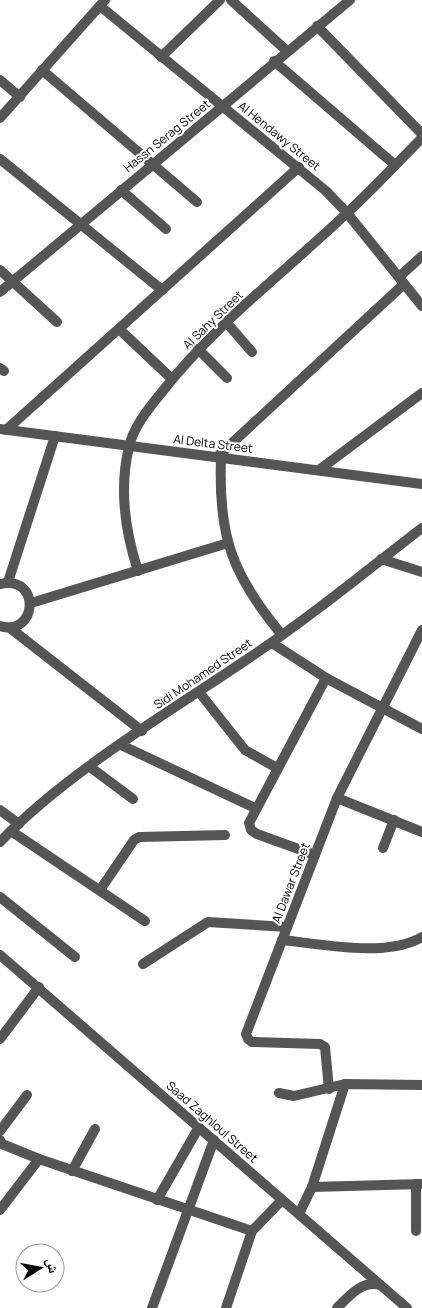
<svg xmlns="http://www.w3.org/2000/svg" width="422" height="1308" font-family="Manrope,'Noto Naskh Arabic',sans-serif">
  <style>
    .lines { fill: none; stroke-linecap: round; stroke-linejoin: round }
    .street { stroke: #555; stroke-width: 10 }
    .labels { text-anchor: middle; stroke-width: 4; stroke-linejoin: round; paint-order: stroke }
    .street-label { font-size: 12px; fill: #000; stroke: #fff }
  </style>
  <rect width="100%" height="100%" fill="#fff"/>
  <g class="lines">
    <g class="street">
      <polyline points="231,0 287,51"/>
      <polyline points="100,6 326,191 347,213 422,306"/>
      <polyline points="317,26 422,134"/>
      <polyline points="161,57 220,0"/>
      <polyline points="274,61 395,165"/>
      <polyline points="42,70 197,202"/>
      <polyline points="0,80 20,97"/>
      <polyline points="0,118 105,0"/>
      <polyline points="0,159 162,290"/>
      <polyline points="121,190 166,229"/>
      <polyline points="0,270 57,322"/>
      <polyline points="399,277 422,256"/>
      <polyline points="0,292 350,0"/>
      <polyline points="226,322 252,352"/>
      <polyline points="119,329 172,379"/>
      <polyline points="198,349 227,378"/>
      <polyline points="0,368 4,371"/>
      <polyline points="0,429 422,484"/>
      <polyline points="6,430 299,167"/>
      <polyline points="217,457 404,284"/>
      <path d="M221,458C218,536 232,575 282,635"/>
      <polyline points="319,470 422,393"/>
      <polyline points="381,559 422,572"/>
      <path d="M138,571C125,531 119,488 129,447C133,427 149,408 162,392C215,324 285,272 347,213C373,189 397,163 422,138"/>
      <polyline points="8,582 55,436"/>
      <path d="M0,584C42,575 37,637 0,626"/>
      <polyline points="31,603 228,543"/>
      <polyline points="10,628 142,731"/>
      <polyline points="272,643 326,678 422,729"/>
      <polyline points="199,692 245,750 277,768"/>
      <polyline points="121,745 255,808"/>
      <polyline points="90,767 133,799"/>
      <polyline points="337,798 422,832"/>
      <polyline points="0,810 19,824"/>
      <polyline points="11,831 145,921"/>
      <path d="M0,842C67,772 168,713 249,658C309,618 365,572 422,528"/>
      <polyline points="383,848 394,820"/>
      <polyline points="315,855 257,834 251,830 249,823 326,678"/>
      <polyline points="100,890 134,840 139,837 225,835"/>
      <polyline points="0,897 75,957"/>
      <path d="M282,940C322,944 386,958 422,937"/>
      <polyline points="0,955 407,1308"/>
      <polyline points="143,964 208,922 287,927"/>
      <polyline points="0,1039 39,987"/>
      <polyline points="329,1089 325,1047 320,1044 252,1042 248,1039 246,1034 337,798 422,630"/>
      <polyline points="279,1093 294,1096 345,1084 422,1085"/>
      <polyline points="0,1131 27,1095"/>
      <polyline points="0,1140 2,1144 39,1159 252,1231"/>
      <polyline points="72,1171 95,1129"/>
      <polyline points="416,1184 416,1231"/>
      <polyline points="312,1187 422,1184"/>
      <polyline points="157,1200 199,1127"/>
      <polyline points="0,1210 39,1159"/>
      <polyline points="299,1214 312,1187 345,1084"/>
      <polyline points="152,1308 214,1140"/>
      <polyline points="226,1308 252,1231 282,1200"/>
      <path d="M337,1308C349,1296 362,1280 380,1285"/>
    </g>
  </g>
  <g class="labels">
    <g class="street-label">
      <text transform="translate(167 136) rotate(-39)" y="4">Hassn Serag Street</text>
      <text transform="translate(279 136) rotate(39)" y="4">Al Hendawy Street</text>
      <text transform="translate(213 320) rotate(-44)" y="4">Al Sahy Street</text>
      <text transform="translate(213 444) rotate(7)" y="4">Al Delta Street</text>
      <text transform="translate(203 674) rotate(-34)" y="4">Sidi Mohamed Street</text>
      <text transform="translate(291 883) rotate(-69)" y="4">Al Dawar Street</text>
      <text transform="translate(212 1122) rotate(41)" y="4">Saad Zaghloul Street</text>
    </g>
  </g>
  <g transform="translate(40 1268) rotate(79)"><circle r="24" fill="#ffffff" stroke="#999999"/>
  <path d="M0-4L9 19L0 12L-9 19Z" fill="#000000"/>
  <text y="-8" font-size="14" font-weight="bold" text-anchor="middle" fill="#000000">ش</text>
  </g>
</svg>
